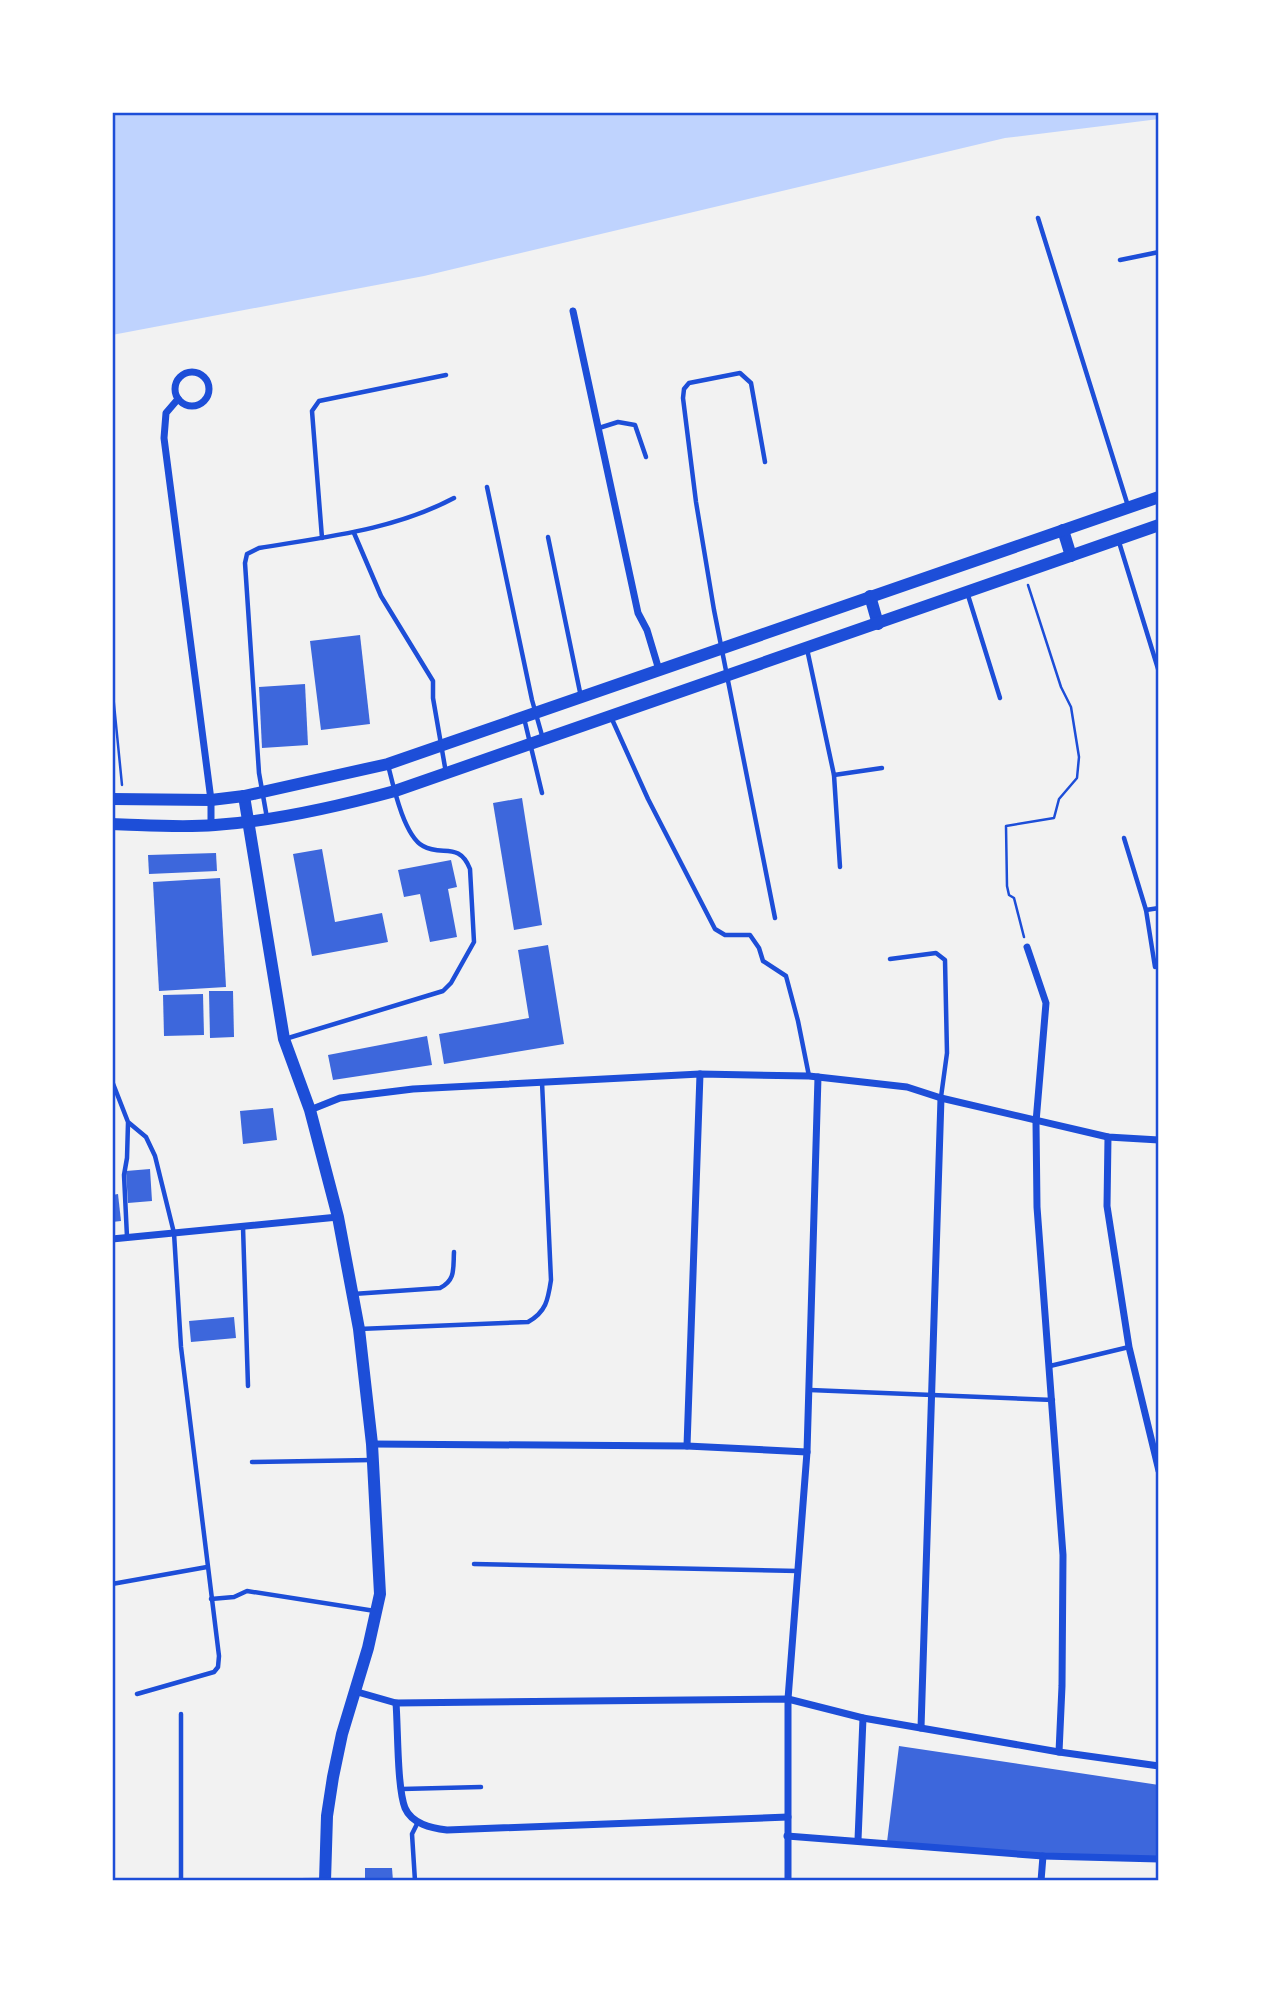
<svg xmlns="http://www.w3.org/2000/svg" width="1271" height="1993" font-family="Overpass,sans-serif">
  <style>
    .water { fill: #bfd3fe }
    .building { fill: #3d67dc }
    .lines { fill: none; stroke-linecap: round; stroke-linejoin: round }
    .path { stroke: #1d4ed8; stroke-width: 2.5 }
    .service { stroke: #1d4ed8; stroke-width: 4.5 }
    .minor { stroke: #1d4ed8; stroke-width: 7 }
    .primary { stroke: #1d4ed8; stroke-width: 12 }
    .neatline { fill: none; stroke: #1d4ed8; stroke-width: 2.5 }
  </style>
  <rect width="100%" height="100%" fill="#f2f2f2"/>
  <polygon class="water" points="112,112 1159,112 1159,119 1005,138 424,276 112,335"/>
  <g class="building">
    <polygon points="360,635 370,724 321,730 310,641"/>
    <polygon points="305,684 308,745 262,748 259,687"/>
    <polygon points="522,798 542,925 514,930 493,803"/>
    <polygon points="322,849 335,922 382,913 388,942 312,956 293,854"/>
    <polygon points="216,853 217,871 149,874 148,855"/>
    <polygon points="451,860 457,887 448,889 457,937 430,942 420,894 404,897 398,870"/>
    <polygon points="220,878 226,987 159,991 153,882"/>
    <polygon points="548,945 564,1044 444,1064 439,1034 529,1018 518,950"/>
    <polygon points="209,991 233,991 234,1037 210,1038"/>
    <polygon points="203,994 204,1035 164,1036 163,995"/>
    <polygon points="427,1036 432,1065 333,1080 328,1055"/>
    <polygon points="273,1108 277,1140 243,1144 240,1111"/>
    <polygon points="150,1169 152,1201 128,1203 126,1171"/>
    <polygon points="118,1194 121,1221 112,1222 112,1195"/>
    <polygon points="234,1317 236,1338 191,1342 189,1321"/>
    <polygon points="899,1746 1159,1785 1159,1857 1042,1855 887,1842"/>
    <polygon points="365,1868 392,1868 393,1881 365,1881"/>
  </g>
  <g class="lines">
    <g class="path">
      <polyline points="112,684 122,785"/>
      <polyline points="1024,937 1014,898 1009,895 1007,886 1006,826 1054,818 1059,799 1077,778 1079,757 1071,707 1061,687 1028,585"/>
    </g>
    <g class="service">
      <polyline points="1038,218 1128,506"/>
      <polyline points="1120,260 1159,252"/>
      <polyline points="599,428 618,422 635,425 646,457"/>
      <polyline points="765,462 751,383 740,373 689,383 684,389 683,398 696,502 714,610 775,918"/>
      <polyline points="487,487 532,700 543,739"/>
      <polyline points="354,533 381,596 433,681 433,698 446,773"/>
      <polyline points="548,537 581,697"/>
      <polyline points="322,538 312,411 319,401 446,375"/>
      <polyline points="1119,542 1159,672"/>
      <polyline points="967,592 1000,698"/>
      <polyline points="807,649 834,775 840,867"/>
      <polyline points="611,717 648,799 715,929 725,935 750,935 759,948 763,961 786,976 798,1021 809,1076"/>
      <polyline points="524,718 542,793"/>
      <polyline points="834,775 882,768"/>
      <path d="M267,818L259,773L245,563L247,554L259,548C325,537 394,530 454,498"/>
      <polyline points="1124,838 1146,910 1155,967"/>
      <polyline points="1146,910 1159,908"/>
      <polyline points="890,959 936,953 945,960 947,1053 941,1097"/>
      <path d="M285,1039L443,991L451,983L474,942L470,869C459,841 442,857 423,846C404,836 393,785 388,765"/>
      <polyline points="112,1081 128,1122 146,1137 155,1156 174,1233 181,1347 219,1656 218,1667 214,1672 137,1694"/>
      <polyline points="243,1227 248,1386"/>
      <polyline points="127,1237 124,1175 127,1158 128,1123"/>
      <path d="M353,1294L440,1288C456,1280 453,1268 454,1252"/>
      <path d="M359,1329L528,1322C546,1312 548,1300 551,1280L542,1082"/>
      <polyline points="1050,1366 1129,1347"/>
      <polyline points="810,1390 1053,1400"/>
      <polyline points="252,1462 372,1460"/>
      <polyline points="474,1564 798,1571"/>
      <polyline points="112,1584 207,1567"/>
      <polyline points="211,1599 234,1597 247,1591 375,1611"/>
      <polyline points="181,1714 181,1881"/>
      <polyline points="402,1789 481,1787"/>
      <polyline points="229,1881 324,1880"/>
      <polyline points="415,1881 412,1834 418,1822"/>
    </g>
    <g class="minor">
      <polyline points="573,311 638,613 647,630 659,670"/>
      <circle cx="192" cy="389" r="17"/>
      <polyline points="178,399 166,413 164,438 211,800 211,826"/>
      <polyline points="1027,947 1046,1003 1036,1122 1037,1207 1063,1555 1062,1686 1059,1752"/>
      <polyline points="310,1110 340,1098 413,1089 700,1074 809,1076 907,1087 941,1098 1108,1137 1159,1140"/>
      <polyline points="1108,1137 1107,1206 1129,1347 1159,1471"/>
      <polyline points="112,1239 338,1217"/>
      <polyline points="372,1444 687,1446 807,1452"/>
      <polyline points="687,1446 700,1074"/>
      <polyline points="354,1691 396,1703 788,1699 863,1718 1059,1752 1159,1766"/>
      <path d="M396,1703C398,1728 397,1787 405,1808C412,1824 431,1828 447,1830L788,1817"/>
      <polyline points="921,1728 941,1098"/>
      <polyline points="787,1836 1043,1856 1159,1859"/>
      <polyline points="858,1840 863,1718"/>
      <polyline points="788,1881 788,1699 807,1452 818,1077"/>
      <polyline points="1041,1881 1043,1856"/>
    </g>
    <g class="primary">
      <polyline points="1063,530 1071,556"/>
      <polyline points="870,596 878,624"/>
      <polyline points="244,796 284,1039 310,1110 338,1217 359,1329 372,1444 380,1594 368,1648 342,1734 333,1777 327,1816 325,1881"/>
      <polyline points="112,799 211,800 244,796 388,764 1159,497"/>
      <path d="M112,824C146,825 181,828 215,825C275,821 336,807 395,791L1159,525"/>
    </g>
  </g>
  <rect width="1271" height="1993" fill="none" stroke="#ffffff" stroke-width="228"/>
  <rect x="114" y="114" width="1043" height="1765" class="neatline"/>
</svg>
